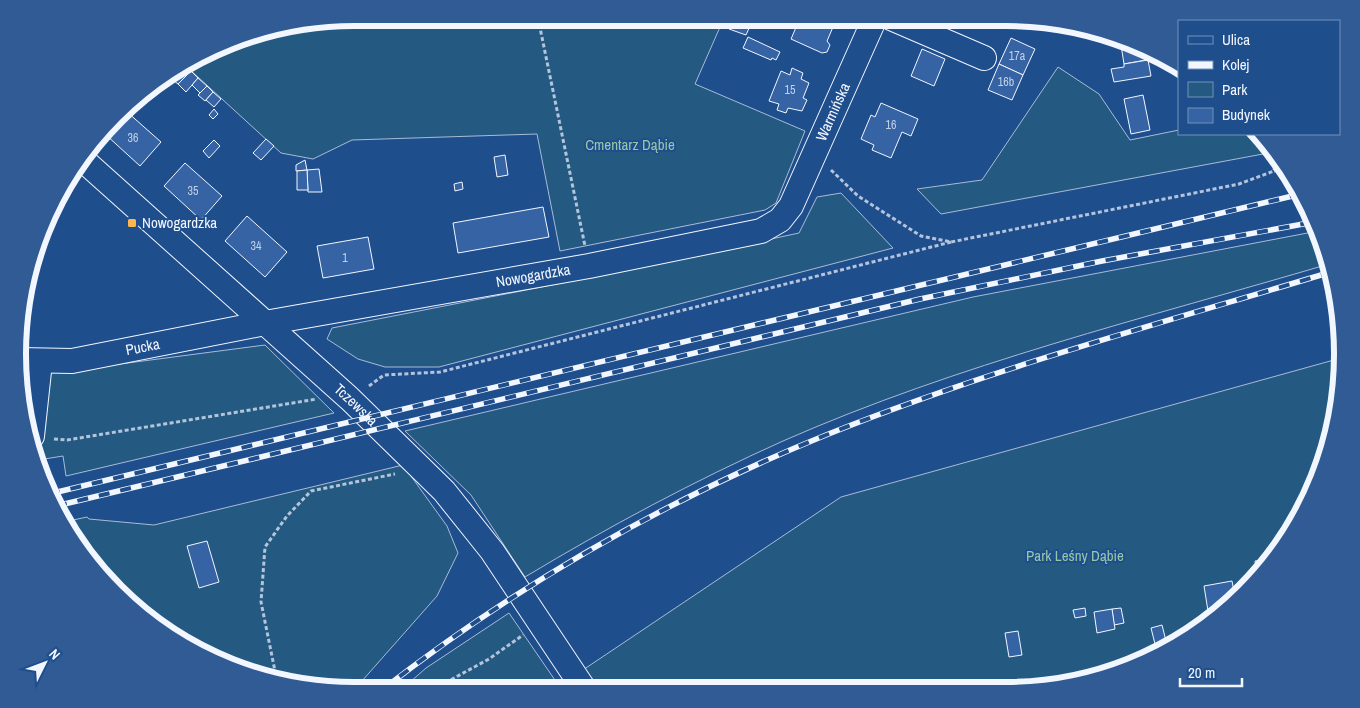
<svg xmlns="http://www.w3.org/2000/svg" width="1360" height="708" font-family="'Archivo Narrow',sans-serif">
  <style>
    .green { fill: #245a82; stroke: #a8bbd7 }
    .building { fill: #3563a3; stroke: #f2f6ff }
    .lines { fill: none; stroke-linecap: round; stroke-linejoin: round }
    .minor-casing { stroke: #f2f6ff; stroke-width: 26 }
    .path { stroke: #b3c4dc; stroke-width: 3; stroke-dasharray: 4 2.5; stroke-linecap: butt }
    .minor { stroke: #1f4e8c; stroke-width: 24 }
    .rail-casing { stroke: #f2f6ff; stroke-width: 5.5 }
    .rail { stroke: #1f4e8c; stroke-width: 4; stroke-dasharray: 11; stroke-linecap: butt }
    .poi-dot { fill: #ffb74d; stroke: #1f4e8c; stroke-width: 2 }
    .labels { text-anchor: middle; stroke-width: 4; stroke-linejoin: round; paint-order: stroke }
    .number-label { font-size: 12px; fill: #c3d1e8 }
    .street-label { font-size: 15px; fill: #f2f6ff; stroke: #1f4e8c }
    .park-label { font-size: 15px; fill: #97c8a6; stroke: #1f4e8c }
    .poi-label { font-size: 15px; fill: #f2f6ff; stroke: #1f4e8c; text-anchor: start }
    .rim { fill: none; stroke: #f2f6ff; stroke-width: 6 }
  </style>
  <rect width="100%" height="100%" fill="#1f4e8c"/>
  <g class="green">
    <polygon points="354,18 724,18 695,84 805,131 776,203 765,210 560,251 537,134 352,140 313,159 281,153 187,67 246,35"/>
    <polygon points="1058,67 1099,94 1130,140 1179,130 1179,134 1260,134 1268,145 1263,154 941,214 917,189 982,180"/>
    <polygon points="841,193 893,248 439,367 385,367 358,359 327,339 332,328 623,271 799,233 817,197"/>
    <path d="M1318,231L1329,264C1146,318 958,364 783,441C694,481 608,527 525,577L471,495L405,431L973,297Z"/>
    <polygon points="265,345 334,413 66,476 63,456 38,460 19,372 59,372"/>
    <path d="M1341,358C1345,485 1252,618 1135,665C1108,676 1078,680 1050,688L401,690L426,668L509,613L559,686L841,497Z"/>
    <polygon points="403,465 447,526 458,553 437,596 354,690 332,690 267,679 205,656 116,592 74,541 64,522 87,517 89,519 154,525"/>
  </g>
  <g class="building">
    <polygon points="800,18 812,18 833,27 827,41 830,45 827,52 822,53 791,39"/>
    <polygon points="734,19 750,26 746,35 729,29"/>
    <polygon points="748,37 780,52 776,60 772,58 771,60 743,48"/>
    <polygon points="1011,38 1035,49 1023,75 999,64"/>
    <polygon points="1120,39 1155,52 1157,58 1124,64"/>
    <polygon points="922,49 945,59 934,86 911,76"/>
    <polygon points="1148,60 1151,76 1114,82 1111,69 1124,67 1124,64"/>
    <polygon points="999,64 1023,75 1012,100 988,90"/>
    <polygon points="186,67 191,71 178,84 173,80"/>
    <polygon points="184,68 173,80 169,76"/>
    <polygon points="792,68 803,73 801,79 809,83 803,98 807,100 802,111 788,108 786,113 777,110 779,104 769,101 781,71 790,75"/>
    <polygon points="191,71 198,78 186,92 178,84"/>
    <polygon points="198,78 207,86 200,93 192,85"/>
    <polygon points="207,86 213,92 205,101 198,95"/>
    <polygon points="213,92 221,99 214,107 206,100"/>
    <polygon points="1143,95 1150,130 1131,134 1124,99"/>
    <polygon points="881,103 918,119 911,136 902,132 891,158 872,150 874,145 861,139 871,115 875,117"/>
    <polygon points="214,109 218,114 213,119 209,115"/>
    <polygon points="126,111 161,142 140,166 105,134"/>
    <polygon points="266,139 274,146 261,160 253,153"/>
    <polygon points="214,140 220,146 209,158 203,151"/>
    <polygon points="505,155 508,175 497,177 494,157"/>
    <polygon points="305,160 307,170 296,171 296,165"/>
    <polygon points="185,163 222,196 201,220 164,186"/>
    <polygon points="319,169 322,192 308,192 307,170"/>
    <polygon points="307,170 308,190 297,190 297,171"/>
    <polygon points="462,182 463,189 455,191 454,184"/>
    <polygon points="543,207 549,237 458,253 453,223"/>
    <polygon points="247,216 287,252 265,277 225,241"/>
    <polygon points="368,237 374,269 323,278 317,246"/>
    <polygon points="207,541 219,582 199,588 187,546"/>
    <polygon points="1271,559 1259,576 1257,578 1255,561"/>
    <polygon points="1232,581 1235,597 1221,600 1221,609 1208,611 1204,586"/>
    <polygon points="1251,583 1236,596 1235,585"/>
    <polygon points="1085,608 1086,616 1075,618 1073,610"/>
    <polygon points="1121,608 1124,623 1114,625 1112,609"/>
    <polygon points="1112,609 1115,629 1097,633 1094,612"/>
    <polygon points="1220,609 1220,610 1209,619 1208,611"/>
    <polygon points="1162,625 1167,645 1156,648 1151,628"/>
    <polygon points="1018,631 1022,655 1009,657 1005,633"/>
  </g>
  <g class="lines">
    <defs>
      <g id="minor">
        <polyline points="891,18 984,58"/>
        <path id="s1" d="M82,159L350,399L444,491L492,551L584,689"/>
        <path id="s2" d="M20,360L72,361L265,323L589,266L761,231L780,220L791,206L875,18"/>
        <polyline points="32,436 40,362"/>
      </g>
    </defs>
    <use href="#minor" class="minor-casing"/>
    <g class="path">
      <polyline points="538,18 585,246"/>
      <polyline points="831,170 858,196 921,236 951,242 1239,184 1274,171 1276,155"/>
      <polyline points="1274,171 1285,169"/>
      <polyline points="369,386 384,375 440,372 951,242"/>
      <polyline points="54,439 67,440 317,399"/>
      <polyline points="277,681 261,602 265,547 287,516 311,491 395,474"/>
      <polyline points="434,689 489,659 523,635"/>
    </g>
    <use href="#minor" class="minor"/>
    <defs>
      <g id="rail">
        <polyline points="49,494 1301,194"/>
        <polyline points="56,506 920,299 1102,261 1314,222"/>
        <path d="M382,690C517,585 668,499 826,435C990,369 1162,323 1331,272"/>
      </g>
    </defs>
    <use href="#rail" class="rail-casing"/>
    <use href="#rail" class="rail"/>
  </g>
  <rect class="poi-dot" x="127" y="218" width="10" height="10" rx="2.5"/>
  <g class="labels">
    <g class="number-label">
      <text x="1017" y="60">17a</text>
      <text x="1006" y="86">16b</text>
      <text x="790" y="94">15</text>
      <text x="891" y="129">16</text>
      <text x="133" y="142">36</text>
      <text x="193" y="195">35</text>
      <text x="256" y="250">34</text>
      <text x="345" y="262">1</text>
    </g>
    <g class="street-label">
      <text dy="5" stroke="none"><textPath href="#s2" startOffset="896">Warmińska</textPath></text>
      <text dy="5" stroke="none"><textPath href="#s2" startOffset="521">Nowogardzka</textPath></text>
      <text dy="5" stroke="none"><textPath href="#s2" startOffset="124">Pucka</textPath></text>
      <text dy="5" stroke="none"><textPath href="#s1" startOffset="368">Tczewska</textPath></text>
    </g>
    <g class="park-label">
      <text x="630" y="150">Cmentarz Dąbie</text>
      <text x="1075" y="561">Park Leśny Dąbie</text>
    </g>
    <g class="poi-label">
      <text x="142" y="228">Nowogardzka</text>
    </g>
  </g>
  <path d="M0 0H1360V708H0ZM354 26H1006A328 328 0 0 1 1334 354V354A328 328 0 0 1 1006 682H354A328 328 0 0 1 26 354V354A328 328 0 0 1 354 26Z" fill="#305b95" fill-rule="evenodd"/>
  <path class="rim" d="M354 26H1006A328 328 0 0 1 1334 354V354A328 328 0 0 1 1006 682H354A328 328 0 0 1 26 354V354A328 328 0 0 1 354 26Z"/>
  <rect x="1178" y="20" width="162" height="115" fill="#1f4e8c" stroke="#7391ba"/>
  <rect x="1188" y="36" width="25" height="8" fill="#1f4e8c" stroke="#7391ba"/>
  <text x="1222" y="45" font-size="15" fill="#f2f6ff">Ulica</text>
  <rect x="1188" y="61" width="25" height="8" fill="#f2f6ff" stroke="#7391ba"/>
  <text x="1222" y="70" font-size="15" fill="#f2f6ff">Kolej</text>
  <rect x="1188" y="82" width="25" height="15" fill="#245a82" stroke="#7391ba"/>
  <text x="1222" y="95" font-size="15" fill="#f2f6ff">Park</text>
  <rect x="1188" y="108" width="25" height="15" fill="#3563a3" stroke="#7391ba"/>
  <text x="1222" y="120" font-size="15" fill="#f2f6ff">Budynek</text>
  <g transform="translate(45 663) rotate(48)" stroke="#1f4e8c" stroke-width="4" paint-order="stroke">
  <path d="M0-4L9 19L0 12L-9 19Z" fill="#f2f6ff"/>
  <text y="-8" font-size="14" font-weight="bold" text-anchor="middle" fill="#f2f6ff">N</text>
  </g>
  <path d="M1180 678v8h62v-8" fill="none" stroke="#f2f6ff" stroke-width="2.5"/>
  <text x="1188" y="678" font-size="15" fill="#f2f6ff" stroke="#1f4e8c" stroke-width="4" paint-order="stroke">20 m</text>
</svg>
